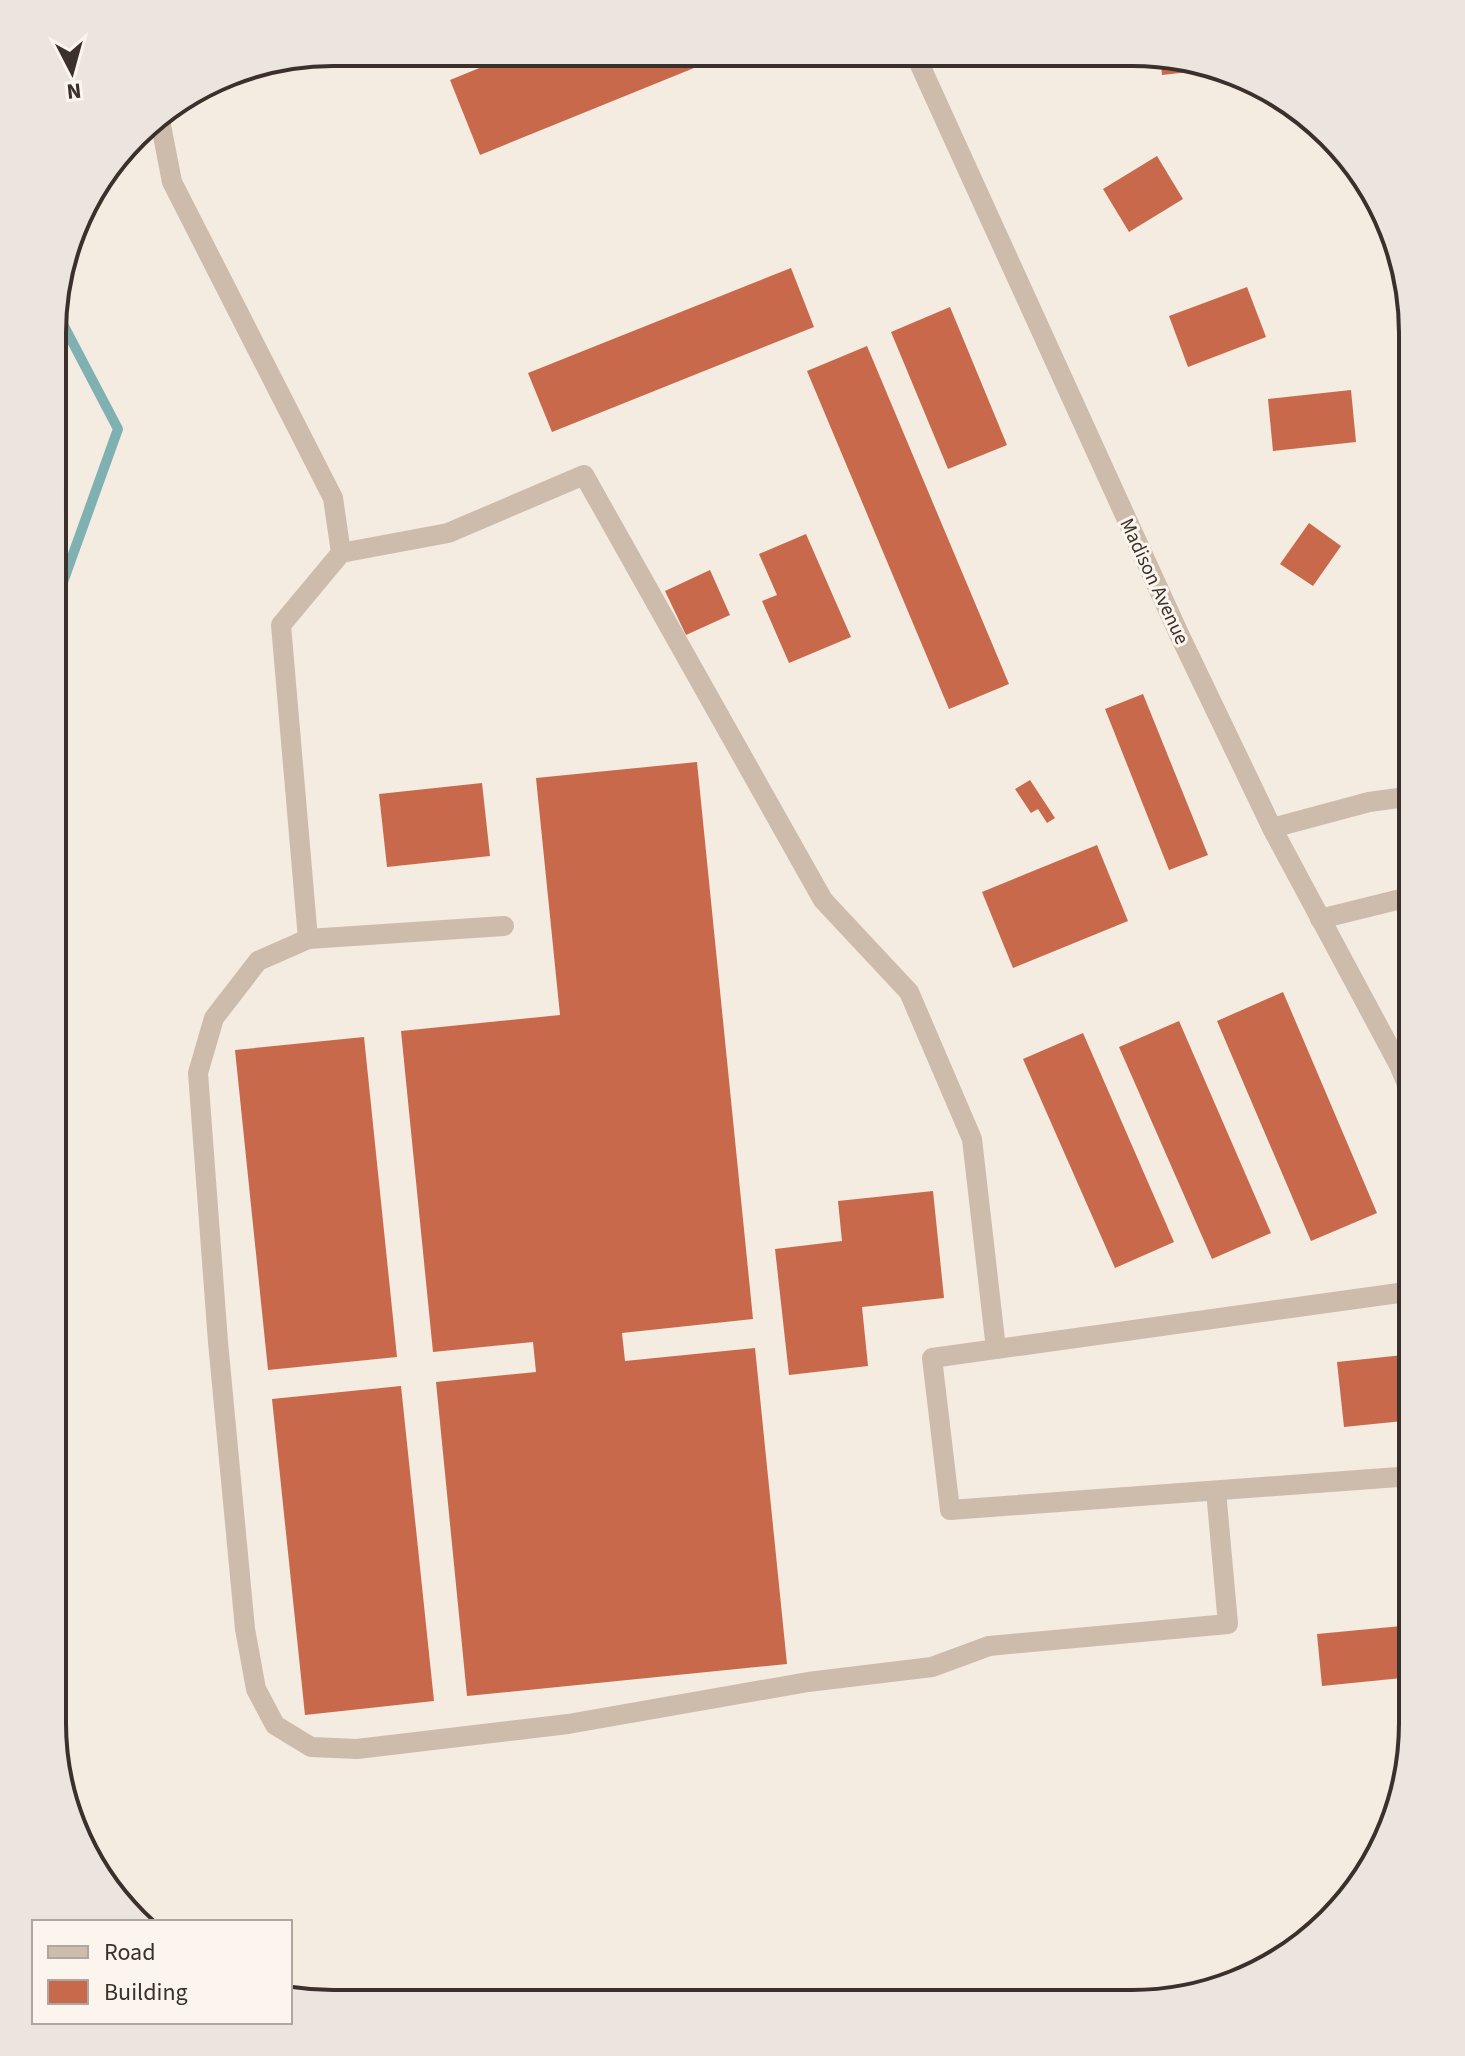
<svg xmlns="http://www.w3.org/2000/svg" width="1465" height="2056" font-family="'Source Sans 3',sans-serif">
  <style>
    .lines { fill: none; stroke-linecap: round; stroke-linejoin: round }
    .stream { stroke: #7fb0b2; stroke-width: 10 }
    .building { fill: #c8694b }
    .minor { stroke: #cdbbac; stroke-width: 20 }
    .labels { text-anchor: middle; stroke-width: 6; stroke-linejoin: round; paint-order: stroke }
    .street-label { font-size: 20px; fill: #3b302b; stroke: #fbf5ee }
    .rim { fill: none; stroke: #3b302b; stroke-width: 4 }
  </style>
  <rect width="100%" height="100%" fill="#f4ebe1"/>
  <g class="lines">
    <polyline class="stream" points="54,607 118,429 54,307"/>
  </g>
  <g class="building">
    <polygon points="516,53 731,53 480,155 450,80"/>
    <polygon points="1160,54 1169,54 1207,70 1162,75"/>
    <polygon points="1157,156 1183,199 1129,232 1103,189"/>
    <polygon points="791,268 814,327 552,432 528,373"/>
    <polygon points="1247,287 1266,337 1188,367 1169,316"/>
    <polygon points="950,307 1007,445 948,469 891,332"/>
    <polygon points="867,346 1009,684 949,709 807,371"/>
    <polygon points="1351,390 1356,442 1273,451 1268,399"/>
    <polygon points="1309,523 1341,546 1313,586 1280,564"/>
    <polygon points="806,534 851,637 789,663 762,601 777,595 759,554"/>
    <polygon points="710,570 730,615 686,635 665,591"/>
    <polygon points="1143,694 1208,855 1169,870 1105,709"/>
    <polygon points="697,762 753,1319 622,1333 625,1361 755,1348 787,1664 467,1696 436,1382 536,1372 533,1342 433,1352 401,1031 560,1015 536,778"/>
    <polygon points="1030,780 1055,818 1047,823 1038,809 1031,813 1015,789"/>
    <polygon points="482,783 490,856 387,867 379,794"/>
    <polygon points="1097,845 1128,921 1013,968 982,892"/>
    <polygon points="1283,992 1377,1213 1311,1241 1217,1021"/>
    <polygon points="1179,1021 1271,1233 1212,1259 1119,1047"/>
    <polygon points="1083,1033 1174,1242 1115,1268 1023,1059"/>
    <polygon points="364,1037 397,1357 268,1370 235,1050"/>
    <polygon points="933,1191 944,1298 862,1307 868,1366 789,1375 775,1249 842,1241 838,1201"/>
    <polygon points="1413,1354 1413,1420 1344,1427 1337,1362"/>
    <polygon points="401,1386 434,1701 305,1715 272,1399"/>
    <polygon points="1412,1625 1412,1677 1322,1686 1317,1634"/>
  </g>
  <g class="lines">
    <g class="minor">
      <polyline points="915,54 1179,634 1272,828 1399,1065 1413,1099"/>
      <polyline points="159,115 172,182 333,498 341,553 281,625 308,939"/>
      <polyline points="341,553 448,533 584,475 823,900 909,992 972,1139 996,1349"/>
      <polyline points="1272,828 1369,802 1413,796"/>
      <polyline points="1320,919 1413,896"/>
      <polyline points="504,926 308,939 258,961 214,1018 198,1073 218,1342 245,1629 256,1689 275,1725 311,1747 357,1749 568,1724 808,1682 932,1667 989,1646 1228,1624 1216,1491"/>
      <polyline points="1412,1476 950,1510 932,1358 1413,1291"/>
    </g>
  </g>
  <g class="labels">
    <g class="street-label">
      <text transform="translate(1155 581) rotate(65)" y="7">Madison Avenue</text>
    </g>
  </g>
  <path d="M0 0H1465V2056H0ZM333 66H1132A267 267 0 0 1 1399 333V1723A267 267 0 0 1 1132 1990H333A267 267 0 0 1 66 1723V333A267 267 0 0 1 333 66Z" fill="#ece5de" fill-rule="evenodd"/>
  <path class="rim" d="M333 66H1132A267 267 0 0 1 1399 333V1723A267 267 0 0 1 1132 1990H333A267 267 0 0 1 66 1723V333A267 267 0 0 1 333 66Z"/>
  <rect x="32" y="1920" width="260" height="104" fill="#fbf5ee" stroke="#aea6a0" stroke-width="2"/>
  <rect x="48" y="1946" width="40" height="12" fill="#cdbbac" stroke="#aea6a0" stroke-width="2"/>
  <text x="104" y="1960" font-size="24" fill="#3b302b">Road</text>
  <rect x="48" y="1980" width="40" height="24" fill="#c8694b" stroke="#aea6a0" stroke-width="2"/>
  <text x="104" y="2000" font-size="24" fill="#3b302b">Building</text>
  <g transform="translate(72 72) rotate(174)" stroke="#fbf5ee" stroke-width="6" paint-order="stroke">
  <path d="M0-6L14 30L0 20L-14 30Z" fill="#3b302b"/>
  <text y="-12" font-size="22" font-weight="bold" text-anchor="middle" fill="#3b302b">N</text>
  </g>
</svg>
